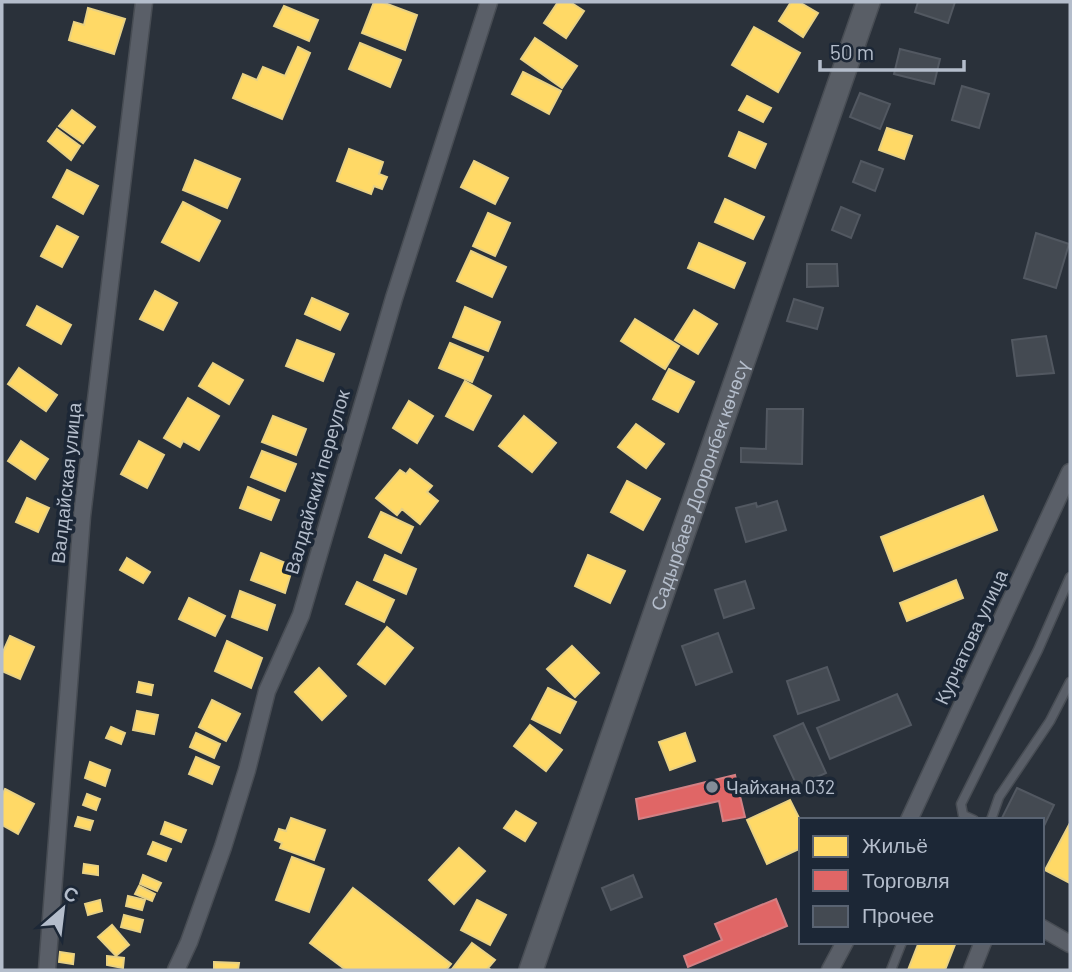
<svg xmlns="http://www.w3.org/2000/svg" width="1072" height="972" font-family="Barlow,sans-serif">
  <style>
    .homes { fill: #ffd966; stroke: #e8d184; stroke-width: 2 }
    .shops { fill: #e06666; stroke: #d38084; stroke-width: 2 }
    .building { fill: #444a52; stroke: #525861; stroke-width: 2 }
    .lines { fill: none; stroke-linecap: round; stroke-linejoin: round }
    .service-casing { stroke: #484d54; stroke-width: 11 }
    .minor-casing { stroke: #484d54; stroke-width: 19 }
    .secondary-casing { stroke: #484d54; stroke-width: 26 }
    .service { stroke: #5a5f68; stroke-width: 8 }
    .minor { stroke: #5a5f68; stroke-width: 16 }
    .secondary { stroke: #595e66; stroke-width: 23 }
    .poi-dot { fill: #848c98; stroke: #1c2736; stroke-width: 2.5 }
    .labels { text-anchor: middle; stroke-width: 7; stroke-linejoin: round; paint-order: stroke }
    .street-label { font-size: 19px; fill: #b4bdcb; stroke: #1c2736 }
    .poi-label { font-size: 19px; fill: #b4bdcb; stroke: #1c2736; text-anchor: start }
  </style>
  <rect width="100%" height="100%" fill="#2a313a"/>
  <g class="homes">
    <polygon points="374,2 382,2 417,15 405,50 362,33"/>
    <polygon points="558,2 570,2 584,11 566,38 544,23"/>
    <polygon points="791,2 799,2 818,13 803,37 779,21"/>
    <polygon points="284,6 318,20 309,41 274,26"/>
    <polygon points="88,8 125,19 114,54 69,40 74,22 84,25"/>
    <polygon points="754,27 800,53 778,92 732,65"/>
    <polygon points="535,38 577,66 562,88 521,59"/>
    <polygon points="360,43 401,60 390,87 349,69"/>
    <polygon points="298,47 310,53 282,119 233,98 243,74 257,80 263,67 285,76"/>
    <polygon points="523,72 561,91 549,114 512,94"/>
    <polygon points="747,96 771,108 763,122 739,110"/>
    <polygon points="72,110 95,127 83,143 59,126"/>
    <polygon points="887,128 912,136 904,159 879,150"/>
    <polygon points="57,129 80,146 71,160 48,141"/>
    <polygon points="739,132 766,144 755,168 729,156"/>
    <polygon points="349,149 383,162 379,174 387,177 382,189 374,186 371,194 337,181"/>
    <polygon points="195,160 240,179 227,208 183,190"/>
    <polygon points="474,161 508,178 495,204 461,187"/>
    <polygon points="67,170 98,186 83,214 53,197"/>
    <polygon points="725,199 764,217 753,239 715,222"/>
    <polygon points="183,202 220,221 199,261 162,242"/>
    <polygon points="488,213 510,223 495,256 473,246"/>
    <polygon points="57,226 78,237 62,267 41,256"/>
    <polygon points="699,243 745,263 734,288 688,268"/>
    <polygon points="471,251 506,267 492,297 457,281"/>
    <polygon points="155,291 177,303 163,330 140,319"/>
    <polygon points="312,298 348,314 340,330 305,314"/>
    <polygon points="37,306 71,325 61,344 27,325"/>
    <polygon points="465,307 500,322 488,351 453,337"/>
    <polygon points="694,310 717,324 698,354 675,340"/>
    <polygon points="635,319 679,346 665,369 621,341"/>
    <polygon points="297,340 334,354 323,381 286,366"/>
    <polygon points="450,343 483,357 472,382 439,368"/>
    <polygon points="213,363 243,380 229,404 199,386"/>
    <polygon points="19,368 57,395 46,411 8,384"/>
    <polygon points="669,369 694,382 678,412 653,399"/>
    <polygon points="465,381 491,396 473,430 446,416"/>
    <polygon points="188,398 219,416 199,450 183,441 180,447 164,438"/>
    <polygon points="409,401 433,416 417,443 393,428"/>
    <polygon points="273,416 306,429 296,455 262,442"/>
    <polygon points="524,416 556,443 532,472 499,446"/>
    <polygon points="636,424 664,444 646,468 618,447"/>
    <polygon points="21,441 48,459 35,479 8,461"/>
    <polygon points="139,441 164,455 147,488 121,474"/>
    <polygon points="262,451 296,464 285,491 251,477"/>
    <polygon points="410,469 432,486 427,492 438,501 420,524 402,509 397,515 376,498 400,470 406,474"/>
    <polygon points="627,481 660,499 643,530 611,512"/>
    <polygon points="248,487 279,500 271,520 240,508"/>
    <polygon points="983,496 997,530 894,571 881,537"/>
    <polygon points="27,498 49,508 38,532 16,522"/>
    <polygon points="381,512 413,527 401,553 369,537"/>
    <polygon points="261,553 293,566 285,593 251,580"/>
    <polygon points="385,555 416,569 406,594 374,580"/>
    <polygon points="588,555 625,571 610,603 575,586"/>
    <polygon points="127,558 150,572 143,583 120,570"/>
    <polygon points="956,580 963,598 907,621 900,603"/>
    <polygon points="357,582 394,600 384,622 346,604"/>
    <polygon points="240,591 275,605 267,630 232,617"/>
    <polygon points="189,598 225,616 215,636 179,619"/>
    <polygon points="387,627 413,648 385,684 358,664"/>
    <polygon points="10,636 34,647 20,679 2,671 2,654"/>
    <polygon points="227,641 262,658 251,688 215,671"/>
    <polygon points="572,646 599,673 575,697 547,669"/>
    <polygon points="319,668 346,696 322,720 295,692"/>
    <polygon points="139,682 153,685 151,695 137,692"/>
    <polygon points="548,688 576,702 560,733 532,719"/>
    <polygon points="212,700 240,714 226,741 199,727"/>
    <polygon points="137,711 158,715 154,734 133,730"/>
    <polygon points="530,725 562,750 546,771 514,746"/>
    <polygon points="111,727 125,733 121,744 106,738"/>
    <polygon points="196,733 220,744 214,758 190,747"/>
    <polygon points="685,733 695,761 670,770 659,742"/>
    <polygon points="196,757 219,767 212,784 189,774"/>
    <polygon points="90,762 110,770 105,786 85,778"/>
    <polygon points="5,789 34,804 18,834 2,825 2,795"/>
    <polygon points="87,794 100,799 96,810 83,805"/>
    <polygon points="790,800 801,822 801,848 767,864 747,820"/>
    <polygon points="516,811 536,823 525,841 504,828"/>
    <polygon points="78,817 93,821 90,830 75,826"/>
    <polygon points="291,818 325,830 314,860 280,848 282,843 275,840 279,829 286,831"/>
    <polygon points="165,822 186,830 181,842 161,834"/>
    <polygon points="1070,823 1070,883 1045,870"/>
    <polygon points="153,842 171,849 166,861 148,854"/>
    <polygon points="459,848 485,871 454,904 429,880"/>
    <polygon points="292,857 324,869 309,912 276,900"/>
    <polygon points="84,864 98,866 98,875 83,873"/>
    <polygon points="143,875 161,883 157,891 140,884"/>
    <polygon points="139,886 155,894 152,901 135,894"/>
    <polygon points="353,888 451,964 446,970 346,970 310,943"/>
    <polygon points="128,896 145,900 142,910 126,906"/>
    <polygon points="100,900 102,911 88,915 85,904"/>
    <polygon points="477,900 506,915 490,945 461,930"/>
    <polygon points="124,915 143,920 140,932 121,927"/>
    <polygon points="112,925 129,945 116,956 98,937"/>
    <polygon points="919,942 956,942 945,970 908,970"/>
    <polygon points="472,943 495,960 488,968 491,970 452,969"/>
    <polygon points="60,952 74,954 73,964 59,962"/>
    <polygon points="107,956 124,958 123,968 107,965"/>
    <polygon points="214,962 239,963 238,970 214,970"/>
  </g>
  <g class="shops">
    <polygon points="735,775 745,817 723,821 719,801 639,819 636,799"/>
    <polygon points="776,899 787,926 688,967 684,956 722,940 715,924"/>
  </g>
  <g class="building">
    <polygon points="918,2 955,2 948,23 915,12"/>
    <polygon points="900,49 940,59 934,84 894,74"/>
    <polygon points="962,86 989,94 979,128 952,120"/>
    <polygon points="860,93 890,104 880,129 850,117"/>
    <polygon points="861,161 883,169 875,191 853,182"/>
    <polygon points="841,207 860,215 851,238 832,230"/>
    <polygon points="1036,233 1069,244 1056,288 1024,278"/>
    <polygon points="807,264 837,264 838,286 807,287"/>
    <polygon points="794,299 823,308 817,329 787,321"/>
    <polygon points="1046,336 1054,373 1017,376 1012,340"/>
    <polygon points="767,409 803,409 802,464 741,462 741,448 766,449"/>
    <polygon points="777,501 786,530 746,542 736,508 756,503 757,507"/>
    <polygon points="745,581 754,608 724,618 715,590"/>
    <polygon points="718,633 732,672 696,685 682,646"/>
    <polygon points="827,667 839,700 798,714 787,681"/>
    <polygon points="897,694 911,725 830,759 817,728"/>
    <polygon points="803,723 826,773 797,786 774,736"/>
    <polygon points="1017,788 1054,805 1042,830 1042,820 1001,820"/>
    <polygon points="633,875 642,897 611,910 602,888"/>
  </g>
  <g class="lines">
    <defs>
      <g id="service">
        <polyline points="974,820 963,815 961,804 1038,650 1070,577"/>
        <polyline points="991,820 999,797 1050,721 1070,682"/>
        <polyline points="891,970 902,942"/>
      </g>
      <g id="minor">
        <polyline points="909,820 1070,472"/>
        <polyline points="1042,928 1070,944"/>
        <polyline points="47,970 82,516 144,2"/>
        <polyline points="176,970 189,942 223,847 247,770 267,691 301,615 394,298 489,2"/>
        <polyline points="830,970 845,942"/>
        <polyline points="972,970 983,942"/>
      </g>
      <g id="secondary">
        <path id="s1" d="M531,970L868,2"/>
      </g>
    </defs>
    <use href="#service" class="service-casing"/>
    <use href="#minor" class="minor-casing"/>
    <use href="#secondary" class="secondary-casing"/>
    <use href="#service" class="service"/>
    <use href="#minor" class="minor"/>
    <use href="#secondary" class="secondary"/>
  </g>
  <circle class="poi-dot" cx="712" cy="787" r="7"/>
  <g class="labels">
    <g class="street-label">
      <text transform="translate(317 482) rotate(-74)" y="7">Валдайский переулок</text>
      <text transform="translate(66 483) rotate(-84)" y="7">Валдайская улица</text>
      <text dy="7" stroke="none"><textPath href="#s1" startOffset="513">Садырбаев Дооронбек көчөсү</textPath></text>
      <text transform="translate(971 637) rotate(-65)" y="7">Курчатова улица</text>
    </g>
    <g class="poi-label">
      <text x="726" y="794">Чайхана 032</text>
    </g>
  </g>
  <rect width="1072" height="972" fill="none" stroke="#b4bdcb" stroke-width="7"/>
  <rect x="799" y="818" width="245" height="126" fill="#1c2736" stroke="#596372" stroke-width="2"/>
  <rect x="813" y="836" width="35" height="21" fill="#ffd966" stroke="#596372" stroke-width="2"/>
  <text x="862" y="853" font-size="21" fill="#b4bdcb">Жильё</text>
  <rect x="813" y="870" width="35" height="21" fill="#e06666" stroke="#596372" stroke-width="2"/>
  <text x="862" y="888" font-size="21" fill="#b4bdcb">Торговля</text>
  <rect x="813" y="906" width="35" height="21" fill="#444a52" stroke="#596372" stroke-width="2"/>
  <text x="862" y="923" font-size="21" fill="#b4bdcb">Прочее</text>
  <g transform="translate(63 909) rotate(28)" stroke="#1c2736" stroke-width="5" paint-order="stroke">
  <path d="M0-5L12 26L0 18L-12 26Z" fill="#b4bdcb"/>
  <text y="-10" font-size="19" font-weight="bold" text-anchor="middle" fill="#b4bdcb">С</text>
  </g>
  <path d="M820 60v10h144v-10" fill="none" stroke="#b4bdcb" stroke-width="3.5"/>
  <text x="830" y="60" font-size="21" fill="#b4bdcb" stroke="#1c2736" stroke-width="5" paint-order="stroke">50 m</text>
</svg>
